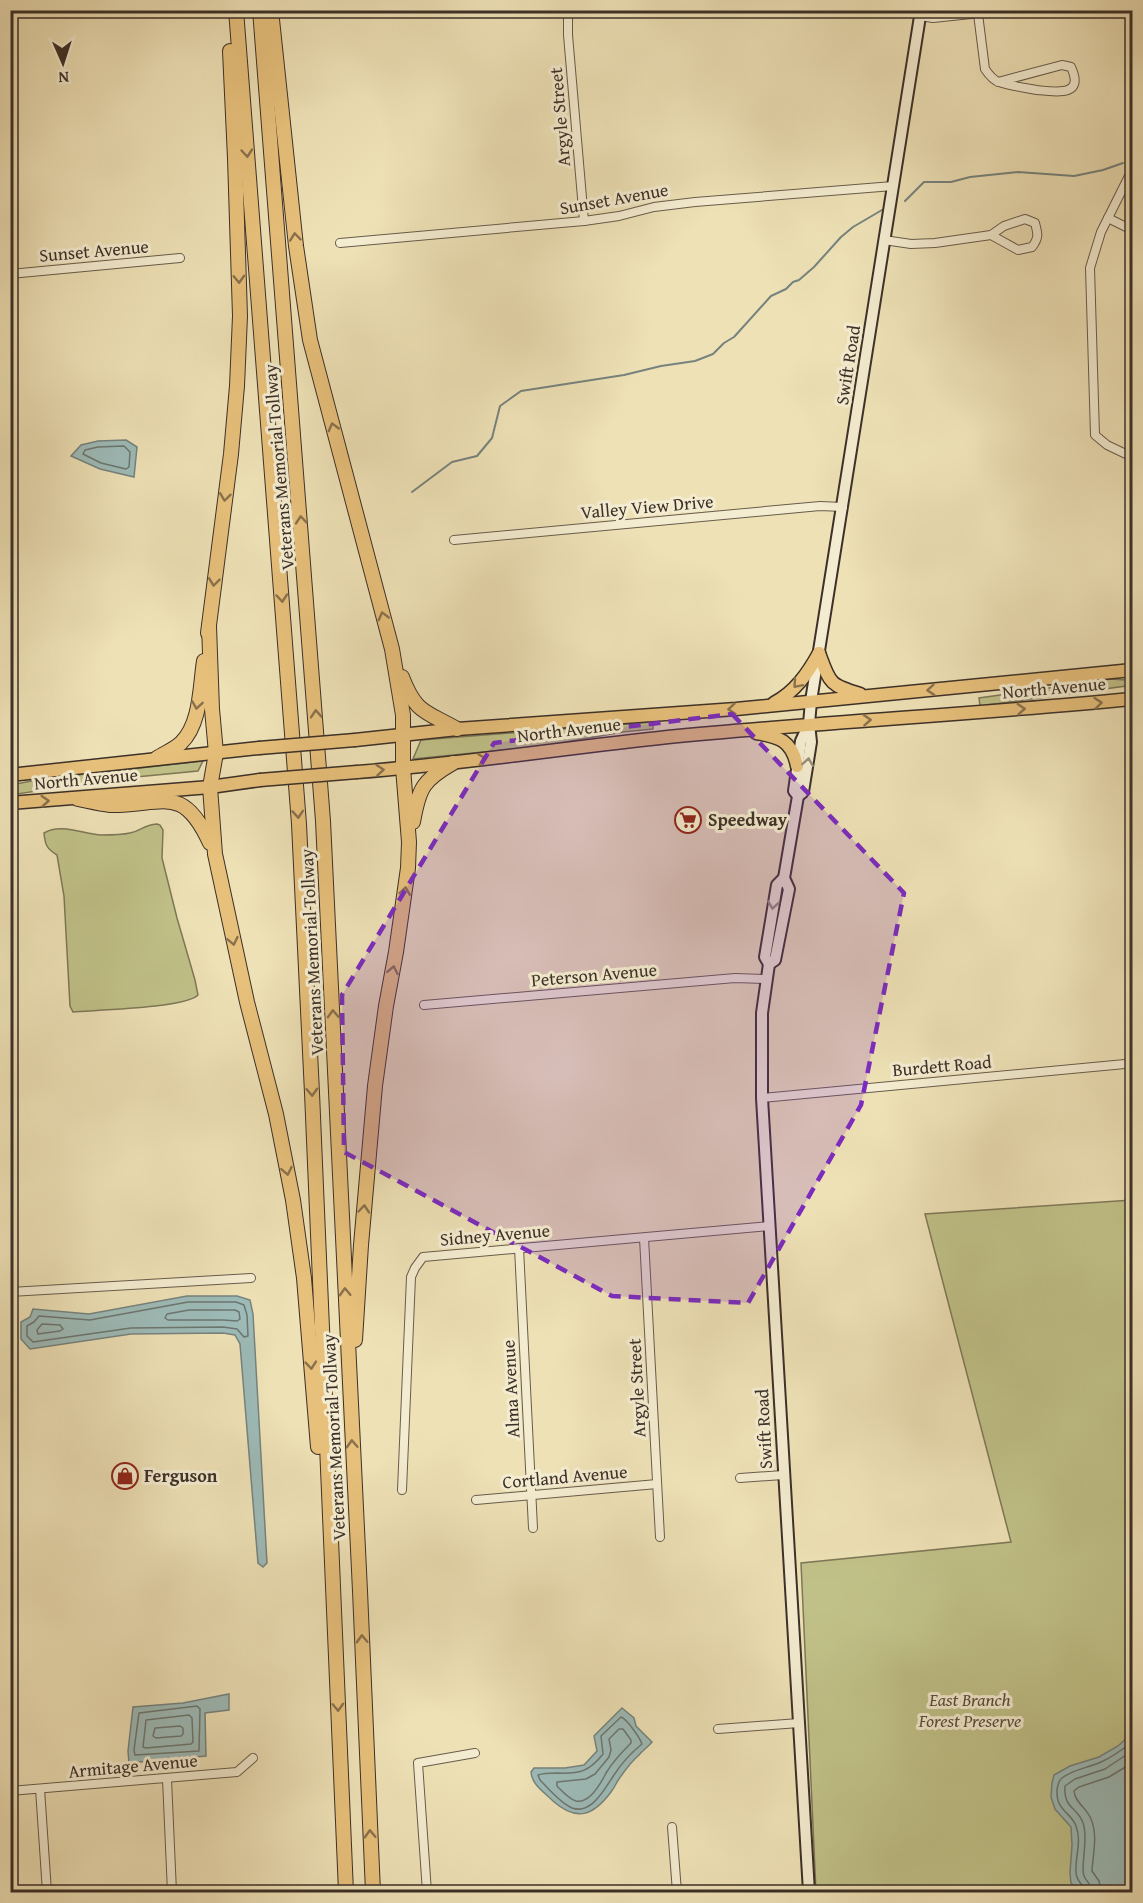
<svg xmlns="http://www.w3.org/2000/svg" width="1143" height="1903" font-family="'Gentium Book Plus',serif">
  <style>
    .green { fill: #c0c188; stroke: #7e7858; stroke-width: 1.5 }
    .water { fill: #9dbbb8; stroke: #76837e; stroke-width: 1.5 }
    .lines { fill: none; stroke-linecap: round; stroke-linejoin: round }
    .shore { stroke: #6c7670; stroke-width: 1.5 }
    .stream { stroke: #76837e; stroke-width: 2 }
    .street-casing { stroke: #685c4c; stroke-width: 10 }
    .secondary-casing { stroke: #3c3028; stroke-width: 14 }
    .primary-casing { stroke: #3c3028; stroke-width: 15 }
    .highway-casing { stroke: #3c3028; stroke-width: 16 }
    .street { stroke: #f4ecd0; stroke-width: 8 }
    .secondary { stroke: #f4ecd0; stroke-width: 10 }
    .primary { stroke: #e7c07b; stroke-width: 12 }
    .highway { stroke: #e7c07b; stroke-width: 14 }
    .primary-bridge-casing { stroke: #3c3028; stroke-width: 15; stroke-linecap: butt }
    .primary-bridge { stroke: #e7c07b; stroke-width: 12 }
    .oneway { stroke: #89714d }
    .oneway2 { stroke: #988e7c }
    .marked { fill: #7b2cbf; fill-opacity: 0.2; stroke: #7b2cbf; stroke-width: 4.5; stroke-dasharray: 12 8; stroke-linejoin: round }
    .labels { text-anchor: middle; stroke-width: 6; stroke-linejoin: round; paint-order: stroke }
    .street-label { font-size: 18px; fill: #3c3028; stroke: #f4ecd0 }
    .poi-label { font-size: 18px; font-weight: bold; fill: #3c3028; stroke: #f4ecd0; text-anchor: start }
    .park-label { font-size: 18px; font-style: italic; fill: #564d3b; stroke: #f4ecd0 }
  </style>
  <rect width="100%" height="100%" fill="#eee1b6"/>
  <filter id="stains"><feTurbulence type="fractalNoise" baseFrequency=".00333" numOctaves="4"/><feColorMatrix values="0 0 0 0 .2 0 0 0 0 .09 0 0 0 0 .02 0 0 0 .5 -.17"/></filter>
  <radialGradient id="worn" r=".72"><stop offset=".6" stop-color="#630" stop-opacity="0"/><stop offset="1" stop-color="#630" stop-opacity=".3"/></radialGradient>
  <g class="green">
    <polygon points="1111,679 1126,680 1126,686 980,706 979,698"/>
    <polygon points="653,722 653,729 623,732 543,746 413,759 421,740"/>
    <polygon points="203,761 198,771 115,779 11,795 11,785 41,779"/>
    <path d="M157,824L160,825L163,830L162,858L177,918L195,980L198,995C186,1008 95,1010 73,1012L70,1006L64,896L57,855C47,849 45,845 44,833C61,823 83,834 101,835C110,835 121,835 130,833C141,831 143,825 157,824Z"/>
    <polygon points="1132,1200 1132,1892 816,1892 801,1563 1011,1542 925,1214"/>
  </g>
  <g class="water">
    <polygon points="126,440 137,447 134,477 100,469 71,456 81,445 98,441"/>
    <polygon points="187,1296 237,1296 250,1300 253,1314 267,1563 263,1567 258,1563 240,1344 235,1335 223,1333 131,1334 30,1349 21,1339 21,1322 30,1317 33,1309 89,1314"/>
    <polygon points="229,1694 229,1710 205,1713 206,1756 129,1763 128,1751 133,1707 183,1703"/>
    <path d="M622,1708L634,1718L636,1726L652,1742C648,1747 643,1750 639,1755C632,1761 626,1769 621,1776C617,1781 615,1787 611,1792C593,1816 577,1822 553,1801C544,1792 532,1785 531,1772L534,1768H565L584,1765L597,1751L594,1736Z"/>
    <polygon points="1132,1733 1132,1892 1084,1892 1076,1889 1071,1883 1070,1873 1072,1845 1071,1827 1055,1809 1051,1797 1052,1783 1054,1775 1070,1766 1099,1757 1118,1746"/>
  </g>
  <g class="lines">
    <g class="shore">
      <polygon points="124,446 130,452 129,467 126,469 101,463 83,454 85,450 98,447"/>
      <polygon points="188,1302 236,1302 244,1305 247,1315 248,1336 244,1337 237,1329 223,1327 131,1328 33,1342 27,1336 27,1326 34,1322 39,1316 90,1320"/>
      <polygon points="189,1310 235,1310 239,1312 240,1319 237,1321 223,1320 168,1320 165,1318 167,1314"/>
      <polygon points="42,1324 60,1325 63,1329 60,1331 38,1334 37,1330"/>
      <polygon points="197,1706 200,1709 199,1751 135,1755 134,1750 139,1713"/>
      <polygon points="189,1715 192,1718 193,1742 191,1744 146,1748 143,1747 146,1720"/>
      <path d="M621,1717C627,1719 640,1738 642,1744C632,1752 621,1764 614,1775C605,1788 592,1815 572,1808C560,1803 549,1789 540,1780L538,1775C544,1773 550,1773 557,1773C579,1774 589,1772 603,1754L601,1736Z"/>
      <polygon points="180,1726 183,1728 183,1734 181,1736 156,1738 153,1736 155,1728"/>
      <path d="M619,1729H623L631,1740V1743C622,1752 612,1763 606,1773C601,1783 590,1804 576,1801C569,1799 562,1791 557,1786V1782L586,1779L595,1774L609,1757L611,1750L609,1739Z"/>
      <path d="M1085,1892C1084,1884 1076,1882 1076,1872C1075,1857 1082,1841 1076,1826C1071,1812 1056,1811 1057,1790C1058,1785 1058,1781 1062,1778C1074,1769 1088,1768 1101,1762C1113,1757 1123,1749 1132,1742"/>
      <path d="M1092,1892C1092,1884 1087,1883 1084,1876C1080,1867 1089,1838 1083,1823C1078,1807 1063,1809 1065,1786L1075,1779L1105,1769L1132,1751"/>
      <path d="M1101,1892L1099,1881L1092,1871C1093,1854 1098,1835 1091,1819C1087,1808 1075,1803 1074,1791L1079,1787L1109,1777L1132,1763"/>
    </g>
    <g class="stream">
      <polyline points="905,201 924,182 951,182 970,177 1018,172 1074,176 1103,170 1123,163"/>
      <polyline points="412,492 452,462 477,456 492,438 500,406 521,391 624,375 661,366 695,361 713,354 724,343 734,337 771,296 786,289 793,282 799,280 814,267 841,237 853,227 882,210"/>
    </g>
    <defs>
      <g id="street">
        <polyline points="568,10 568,35 584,221"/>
        <polyline points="1130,10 1132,40"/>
        <path d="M978,14L985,69C989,75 993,80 999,82C1011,86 1025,88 1037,90C1056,92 1085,97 1071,67L1062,65L998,82"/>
        <polyline points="920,16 933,18 1009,10"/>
        <polyline points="1132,170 1101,232 1090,268 1095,435 1107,445 1130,456 1132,463"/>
        <polyline points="1108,218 1132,230"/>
        <path d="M884,240L911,244L935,243L991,235L1004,226L1025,219L1035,223C1038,234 1039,238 1032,247L1018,250L991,235"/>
        <polyline points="340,243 584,221 619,216 654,207 695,202 893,186"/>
        <polyline points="10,274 180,258"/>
        <polyline points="454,540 820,506 843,507"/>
        <polyline points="424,1005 735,978 766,979"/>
        <polyline points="762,1098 1125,1064"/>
        <polyline points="644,1238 660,1537"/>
        <polyline points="519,1248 533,1528"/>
        <polyline points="10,1292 251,1278"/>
        <polyline points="740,1478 783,1475"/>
        <polyline points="402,1490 411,1277 415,1268 423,1257 769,1226"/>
        <polyline points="476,1500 657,1484"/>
        <polyline points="718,1729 799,1723"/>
        <polyline points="167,1779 172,1892"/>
        <polyline points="40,1789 47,1892"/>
        <polyline points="10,1791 237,1772 253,1758"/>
        <polyline points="672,1827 677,1892"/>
        <polyline points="552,1891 552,1892"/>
        <polyline points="427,1892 418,1763 475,1753"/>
      </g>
      <g id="secondary">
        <polyline points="798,796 803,792 811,742 809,724 811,701 921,10"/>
        <polyline points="784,878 777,885 765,957 769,964 762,1013 762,1098 809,1892"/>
        <polyline points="769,964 775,960 789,889 784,878 798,796 794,791 801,741 808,726"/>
      </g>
      <g id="primary">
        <path d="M819,653C830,683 829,685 860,694"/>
        <path d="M774,703C795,692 808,673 819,653"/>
        <path d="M756,733C780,737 792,741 797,766"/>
        <polyline points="355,740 457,729 736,709 1132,670"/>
        <path d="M357,772C461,764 564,748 668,737C822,722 978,714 1132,699"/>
        <polyline points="10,775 259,748"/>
        <polyline points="10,803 210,787 260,780"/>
      </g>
      <g id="highway">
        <polyline points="236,10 299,824 312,1093 346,1892"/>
        <polyline points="260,10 323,821 360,1591 373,1892"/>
        <polyline points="271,10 296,246 310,340 392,649 403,715 403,768 409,842 408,868 396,952 386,1006 375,1086 361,1245 355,1340"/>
        <polyline points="209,626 212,709 216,753 210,787 215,854 247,1002 276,1114 293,1200 304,1278 318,1447"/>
        <polyline points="208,633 231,454 237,386 240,316 235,158 230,51"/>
        <path d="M402,677C416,714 426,711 457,729"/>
        <path d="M157,758C165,753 175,749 181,743C201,724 200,686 204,661"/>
        <path d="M78,799C88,801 100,804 110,805C162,806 182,782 210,843"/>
        <path d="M413,822C419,788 423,780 453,763"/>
      </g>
    </defs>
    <use href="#street" class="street-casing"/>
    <use href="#secondary" class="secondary-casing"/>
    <use href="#primary" class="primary-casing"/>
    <use href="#highway" class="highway-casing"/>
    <use href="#street" class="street"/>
    <use href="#secondary" class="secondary"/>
    <use href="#primary" class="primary"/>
    <use href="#highway" class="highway"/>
    <defs>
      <g id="primary-bridge">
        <polyline points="259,748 355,740"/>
        <polyline points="260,780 357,772"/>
      </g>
    </defs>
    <use href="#primary-bridge" class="primary-bridge-casing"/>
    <use href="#primary-bridge" class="primary-bridge"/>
  </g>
  <defs><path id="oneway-chevron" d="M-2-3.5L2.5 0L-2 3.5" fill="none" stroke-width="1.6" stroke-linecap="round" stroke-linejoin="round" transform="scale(1.5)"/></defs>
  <g class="oneway">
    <use href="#oneway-chevron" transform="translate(247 153) rotate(85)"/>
    <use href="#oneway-chevron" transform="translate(295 237) rotate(-96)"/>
    <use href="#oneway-chevron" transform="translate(239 279) rotate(88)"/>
    <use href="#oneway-chevron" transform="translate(333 427) rotate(-105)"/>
    <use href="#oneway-chevron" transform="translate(225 497) rotate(97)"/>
    <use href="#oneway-chevron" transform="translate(301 520) rotate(-95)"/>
    <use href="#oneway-chevron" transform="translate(214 582) rotate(97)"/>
    <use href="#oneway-chevron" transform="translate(282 598) rotate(85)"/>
    <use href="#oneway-chevron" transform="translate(383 616) rotate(-105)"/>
    <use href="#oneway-chevron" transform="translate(797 684) rotate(131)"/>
    <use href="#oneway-chevron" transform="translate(931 690) rotate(175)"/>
    <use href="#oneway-chevron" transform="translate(1098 703) rotate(-6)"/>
    <use href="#oneway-chevron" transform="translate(197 705) rotate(99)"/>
    <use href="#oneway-chevron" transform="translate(732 709) rotate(175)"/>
    <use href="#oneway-chevron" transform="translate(1021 709) rotate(-4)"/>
    <use href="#oneway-chevron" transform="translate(316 714) rotate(-94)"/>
    <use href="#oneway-chevron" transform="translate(867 720) rotate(-4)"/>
    <use href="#oneway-chevron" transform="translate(482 759) rotate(-8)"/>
    <use href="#oneway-chevron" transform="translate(380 770) rotate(-5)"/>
    <use href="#oneway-chevron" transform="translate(45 801) rotate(-4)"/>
    <use href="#oneway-chevron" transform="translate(298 814) rotate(86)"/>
    <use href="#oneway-chevron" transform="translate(405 891) rotate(-82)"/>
    <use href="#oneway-chevron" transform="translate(233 941) rotate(78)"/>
    <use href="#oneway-chevron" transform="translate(393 970) rotate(-79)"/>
    <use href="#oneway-chevron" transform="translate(333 1014) rotate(-92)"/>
    <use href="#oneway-chevron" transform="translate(312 1092) rotate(88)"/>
    <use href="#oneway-chevron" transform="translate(287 1171) rotate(79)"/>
    <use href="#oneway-chevron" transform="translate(364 1209) rotate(-85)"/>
    <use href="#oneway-chevron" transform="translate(345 1292) rotate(-92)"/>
    <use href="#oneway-chevron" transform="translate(311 1365) rotate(85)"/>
    <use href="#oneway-chevron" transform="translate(352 1444) rotate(-93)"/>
    <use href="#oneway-chevron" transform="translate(362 1639) rotate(-92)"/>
    <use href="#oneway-chevron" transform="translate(338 1707) rotate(88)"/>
    <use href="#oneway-chevron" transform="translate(370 1834) rotate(-92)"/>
  </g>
  <g class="oneway2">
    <use href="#oneway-chevron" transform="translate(808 762) rotate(-81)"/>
    <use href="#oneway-chevron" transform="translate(773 905) rotate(99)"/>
  </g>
  <path class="marked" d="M732,714L904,893L861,1105L748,1303L612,1296L344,1152L342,995L494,743Z"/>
  <defs>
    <symbol id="supermarket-ring" viewBox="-11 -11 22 22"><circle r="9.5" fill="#f4ecd0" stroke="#8f2418" stroke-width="1.5"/><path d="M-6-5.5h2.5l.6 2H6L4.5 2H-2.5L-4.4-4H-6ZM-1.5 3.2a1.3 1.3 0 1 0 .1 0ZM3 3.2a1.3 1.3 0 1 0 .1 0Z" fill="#8f2418"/></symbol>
    <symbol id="shop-ring" viewBox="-11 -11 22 22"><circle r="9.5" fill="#f4ecd0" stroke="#8f2418" stroke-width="1.5"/><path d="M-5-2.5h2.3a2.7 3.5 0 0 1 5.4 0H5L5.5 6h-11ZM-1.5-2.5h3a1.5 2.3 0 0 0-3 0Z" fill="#8f2418"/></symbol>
  </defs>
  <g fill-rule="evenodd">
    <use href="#supermarket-ring" x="673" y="805" width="30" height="30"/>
    <use href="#shop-ring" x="110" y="1461" width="30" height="30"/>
  </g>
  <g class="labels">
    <g class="street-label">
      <text transform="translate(560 117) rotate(-95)" y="6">Argyle Street</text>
      <text transform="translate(614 199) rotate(-10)" y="6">Sunset Avenue</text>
      <text transform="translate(94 251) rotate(-5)" y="6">Sunset Avenue</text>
      <text transform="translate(848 365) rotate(-81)" y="6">Swift Road</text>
      <text transform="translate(279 467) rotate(-95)" y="6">Veterans Memorial Tollway</text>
      <text transform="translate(647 507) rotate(-5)" y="6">Valley View Drive</text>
      <text transform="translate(1054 688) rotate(-5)" y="6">North Avenue</text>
      <text transform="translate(569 730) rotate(-7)" y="6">North Avenue</text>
      <text transform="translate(86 779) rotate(-5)" y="6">North Avenue</text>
      <text transform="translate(312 952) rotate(-93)" y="6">Veterans Memorial Tollway</text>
      <text transform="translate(594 975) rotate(-5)" y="6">Peterson Avenue</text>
      <text transform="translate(942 1066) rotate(-5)" y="6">Burdett Road</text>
      <text transform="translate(495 1235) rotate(-5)" y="6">Sidney Avenue</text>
      <text transform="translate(637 1388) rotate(-93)" y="6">Argyle Street</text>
      <text transform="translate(511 1389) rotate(-93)" y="6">Alma Avenue</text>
      <text transform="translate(764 1429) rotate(-93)" y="6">Swift Road</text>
      <text transform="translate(334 1437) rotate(-93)" y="6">Veterans Memorial Tollway</text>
      <text transform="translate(565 1477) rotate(-5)" y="6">Cortland Avenue</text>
      <text transform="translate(133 1766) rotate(-5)" y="6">Armitage Avenue</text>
    </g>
    <g class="poi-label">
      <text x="708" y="826">Speedway</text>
      <text x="144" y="1482">Ferguson</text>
    </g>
    <g class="park-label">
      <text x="970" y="1706">East Branch<tspan x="970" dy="21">Forest Preserve</tspan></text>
    </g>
  </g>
  <rect width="1143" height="1903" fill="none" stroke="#eee1b6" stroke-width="36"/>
  <rect x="12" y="12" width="1119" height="1879" fill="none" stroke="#3c3028" stroke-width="3"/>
  <rect x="18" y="18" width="1107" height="1867" fill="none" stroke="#3c3028" stroke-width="1.5"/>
  <g transform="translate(63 63) rotate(177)" stroke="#f4ecd0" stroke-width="4.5" paint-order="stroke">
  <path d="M0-4.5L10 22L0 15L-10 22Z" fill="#3c3028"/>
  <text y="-9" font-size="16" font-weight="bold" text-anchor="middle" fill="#3c3028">N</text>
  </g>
  <rect width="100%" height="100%" filter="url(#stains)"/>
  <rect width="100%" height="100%" fill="url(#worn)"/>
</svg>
